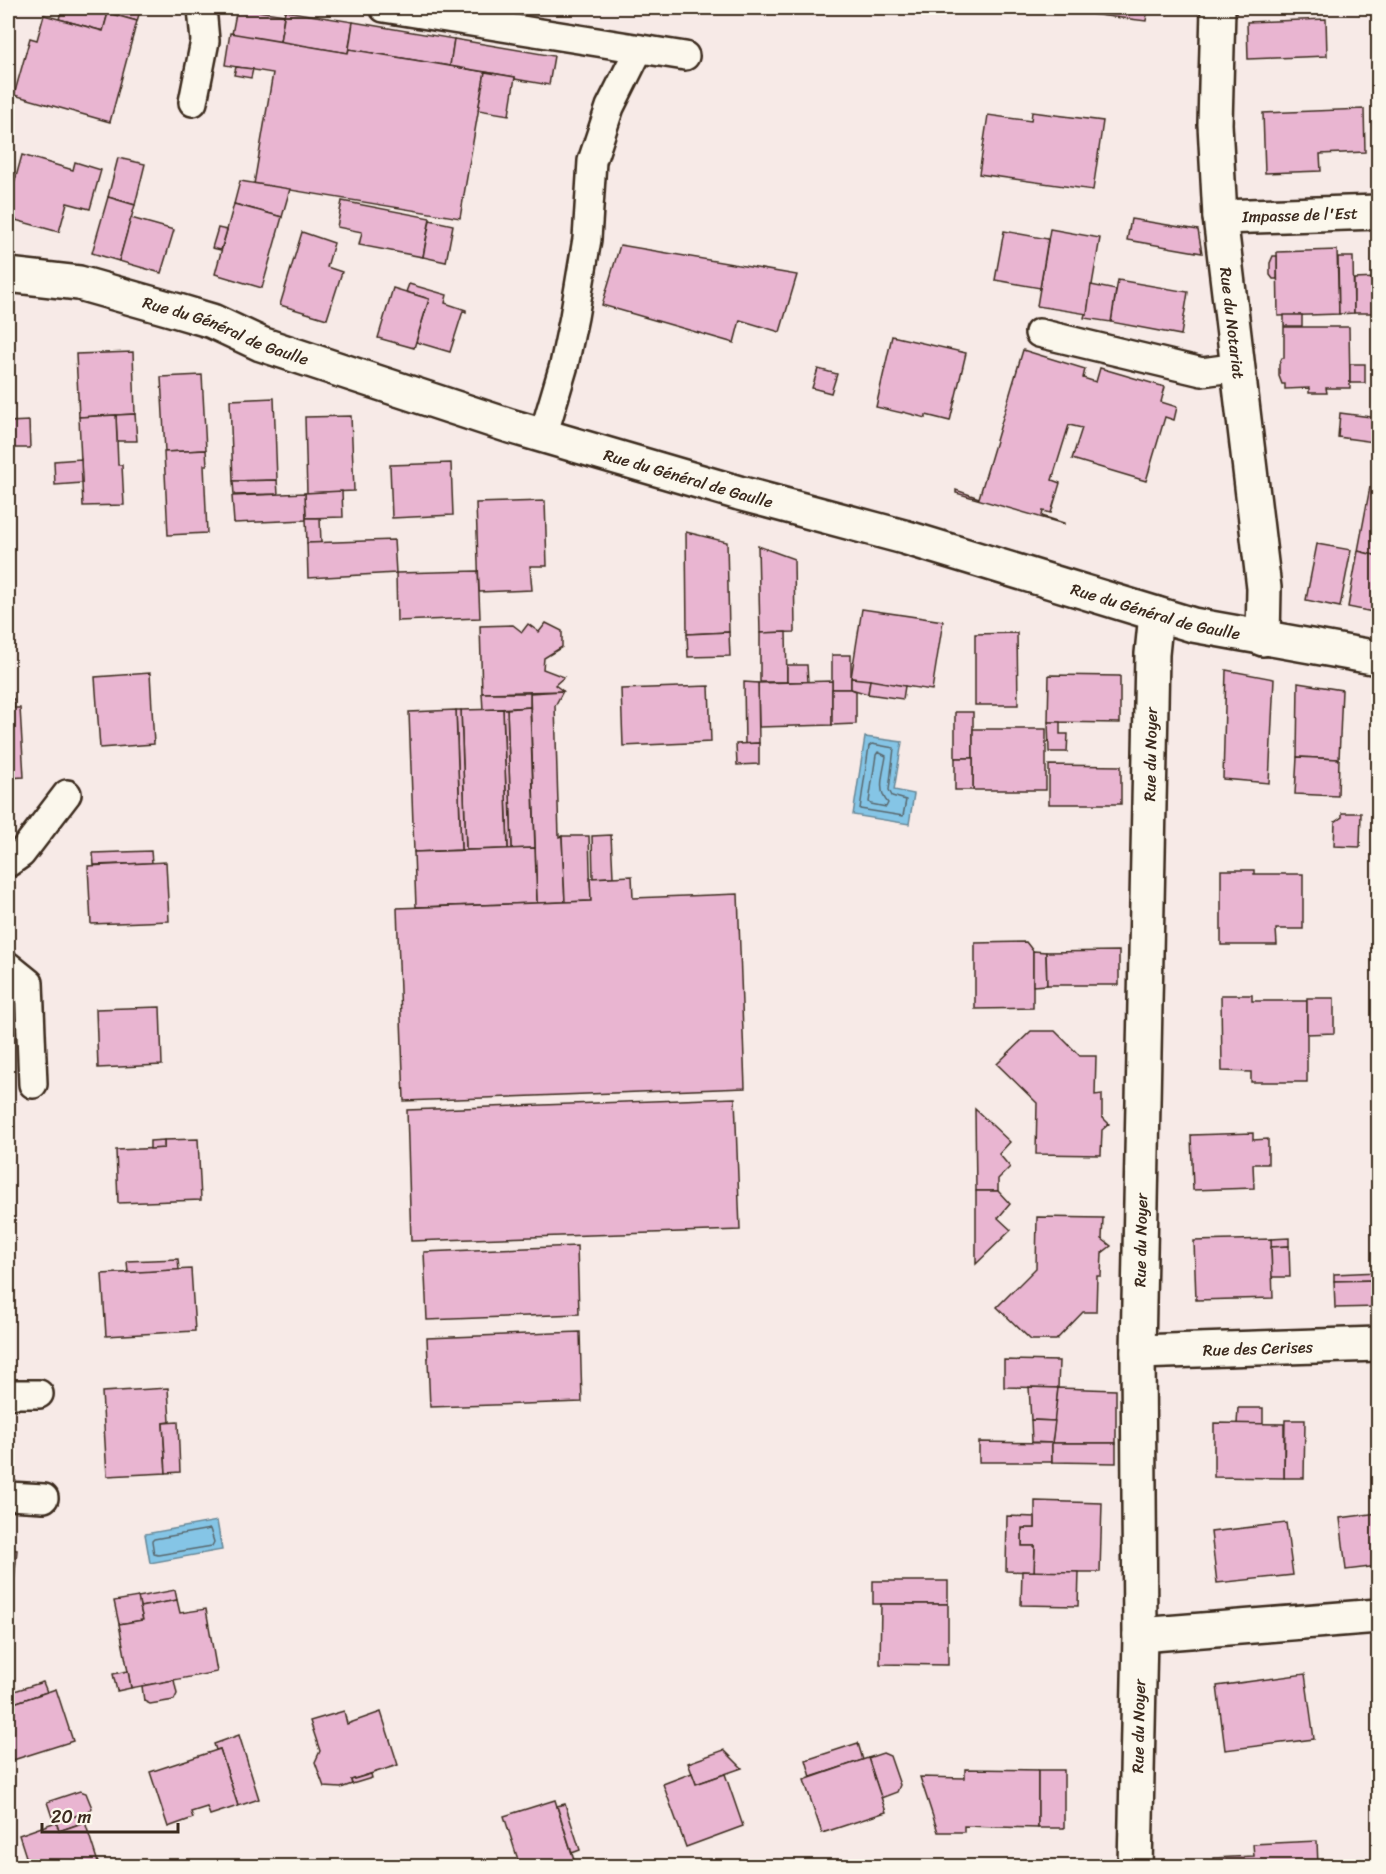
<svg xmlns="http://www.w3.org/2000/svg" width="1386" height="1874" font-family="Sriracha,sans-serif">
  <style>
    .water { fill: #85c5e6; stroke: #678796; stroke-width: 1.5 }
    .lines { fill: none; stroke-linecap: round; stroke-linejoin: round }
    .shore { stroke: #59686e; stroke-width: 1.5 }
    .building { fill: #e9b5d1; stroke: #3b2a1e; stroke-width: 1.5 }
    .lane-casing { stroke: #3b2a1e; stroke-width: 32 }
    .street-casing { stroke: #3b2a1e; stroke-width: 38 }
    .secondary-casing { stroke: #3b2a1e; stroke-width: 38 }
    .lane { stroke: #fbf7ec; stroke-width: 27 }
    .street { stroke: #fbf7ec; stroke-width: 33 }
    .secondary { stroke: #fbf7ec; stroke-width: 33 }
    .labels { text-anchor: middle; stroke-width: 5; stroke-linejoin: round; paint-order: stroke }
    .street-label { font-size: 16px; fill: #3b2a1e; stroke: #fbf7ec }
  </style>
  <rect width="100%" height="100%" fill="#f7eae7"/>
  <filter id="ink" filterUnits="userSpaceOnUse"><feTurbulence type="fractalNoise" baseFrequency=".0167" numOctaves="2"/><feDisplacementMap in="SourceGraphic" scale="12" xChannelSelector="R" yChannelSelector="G"/><feConvolveMatrix kernelMatrix="1 2 1 2 8 2 1 2 1" color-interpolation-filters="sRGB"/></filter>
  <g filter="url(#ink)">
    <g class="water">
      <polygon points="865,737 902,742 894,790 914,794 909,824 853,815"/>
      <polygon points="217,1521 222,1550 150,1563 145,1534"/>
    </g>
    <g class="lines">
      <g class="shore">
        <polygon points="872,744 894,748 889,790 892,796 906,800 903,816 860,809 869,746"/>
        <path d="M878,752L886,756C884,772 876,790 888,803L886,807L871,804L869,802L876,755Z"/>
        <polygon points="210,1529 214,1542 212,1546 158,1555 154,1554 152,1541 154,1539"/>
      </g>
    </g>
    <g class="building">
      <polygon points="62,8 129,8 140,11 137,21 108,13 103,31 59,19"/>
      <polygon points="237,8 284,15 280,42 232,34"/>
      <polygon points="1091,8 1148,8 1146,21 1090,14"/>
      <polygon points="285,11 353,22 348,53 280,42"/>
      <polygon points="108,13 137,21 110,122 14,95 30,38 37,40 44,15 103,31"/>
      <polygon points="1326,19 1327,56 1248,59 1247,22"/>
      <polygon points="353,22 454,39 450,66 349,49"/>
      <polygon points="230,33 348,53 349,49 485,72 460,218 254,184 273,73 225,65"/>
      <polygon points="454,39 554,56 549,85 515,79 515,77 450,66"/>
      <polygon points="236,67 253,69 251,78 234,75"/>
      <polygon points="485,72 515,77 509,115 478,110"/>
      <polygon points="1364,109 1365,152 1320,154 1321,171 1265,173 1263,113"/>
      <polygon points="1032,112 1103,121 1093,190 979,174 988,115 1031,121"/>
      <polygon points="22,155 73,170 75,162 101,170 90,209 67,203 59,232 8,218 8,206"/>
      <polygon points="118,158 145,164 135,205 108,197"/>
      <polygon points="240,181 290,189 282,217 234,204"/>
      <polygon points="108,197 135,205 119,261 92,253"/>
      <polygon points="342,201 430,218 423,257 359,245 362,232 337,227"/>
      <polygon points="234,204 282,217 262,288 215,274"/>
      <polygon points="131,218 174,230 161,273 119,261"/>
      <polygon points="1131,219 1198,230 1202,253 1127,240"/>
      <polygon points="430,220 453,225 446,262 423,257"/>
      <polygon points="218,228 227,230 221,250 212,248"/>
      <polygon points="1050,229 1100,238 1087,314 1037,306"/>
      <polygon points="1004,231 1048,239 1040,288 995,280"/>
      <polygon points="302,232 334,243 327,267 342,272 327,319 280,305"/>
      <polygon points="620,245 797,275 780,332 740,320 734,343 602,305"/>
      <polygon points="1337,250 1339,314 1278,316 1277,252"/>
      <polygon points="1273,256 1277,256 1277,279 1273,279 1270,275 1270,263"/>
      <polygon points="1338,257 1353,257 1354,313 1339,314"/>
      <polygon points="1378,278 1378,313 1354,313 1354,279"/>
      <polygon points="1118,280 1188,292 1181,335 1111,322"/>
      <polygon points="409,284 447,295 445,303 466,310 466,312 463,311 450,352 416,342 429,299 406,292"/>
      <polygon points="1091,285 1116,290 1111,322 1084,318 1085,314 1087,314"/>
      <polygon points="393,288 429,299 414,348 378,338"/>
      <rect x="1284" y="315" width="18" height="11"/>
      <polygon points="8,319 11,399 8,399"/>
      <polygon points="1284,327 1349,327 1350,388 1326,388 1327,393 1309,393 1309,388 1285,389 1285,384 1282,384 1279,376 1279,364 1282,358 1284,358"/>
      <polygon points="892,336 966,353 950,421 926,415 926,418 903,412 902,413 876,407"/>
      <polygon points="1023,350 1085,369 1083,378 1096,382 1100,368 1165,387 1161,402 1177,407 1174,420 1165,417 1146,481 1072,459 1082,428 1069,425 1052,480 1060,483 1051,513 1043,511 1042,516 1064,523 1064,524 956,493 956,490 979,498"/>
      <polygon points="133,352 135,414 79,417 76,354"/>
      <rect x="1350" y="364" width="15" height="19"/>
      <polygon points="818,369 837,374 831,393 812,388"/>
      <polygon points="202,375 206,450 165,452 161,377"/>
      <polygon points="274,398 277,480 233,481 230,400"/>
      <polygon points="1340,413 1378,418 1374,442 1338,437"/>
      <polygon points="135,414 137,441 117,441 116,415"/>
      <polygon points="116,415 118,465 122,465 124,505 83,506 79,417"/>
      <polygon points="351,416 354,491 307,493 305,417"/>
      <polygon points="29,421 30,448 8,448 8,422"/>
      <polygon points="206,450 207,465 204,465 207,533 168,535 164,452"/>
      <polygon points="81,459 82,483 55,485 54,461"/>
      <polygon points="451,463 453,515 392,518 390,465"/>
      <polygon points="277,480 278,494 234,495 233,481"/>
      <polygon points="1370,487 1378,490 1378,556 1358,551"/>
      <polygon points="342,491 343,517 306,518 305,493"/>
      <polygon points="305,493 306,520 234,523 232,496"/>
      <polygon points="545,501 547,566 530,566 532,590 479,592 476,503"/>
      <polygon points="306,518 320,518 321,543 307,543"/>
      <polygon points="686,532 727,542 729,632 687,634"/>
      <polygon points="394,540 396,573 308,578 307,543"/>
      <polygon points="1317,544 1351,550 1340,607 1306,600"/>
      <polygon points="758,546 794,559 795,632 760,633"/>
      <polygon points="1358,551 1378,556 1378,613 1348,607"/>
      <polygon points="478,571 480,618 397,621 396,573"/>
      <polygon points="862,609 943,621 932,690 851,678"/>
      <polygon points="546,623 562,631 562,647 544,658 543,669 564,677 555,685 563,691 482,693 480,626 513,625 522,632 528,624 539,632"/>
      <polygon points="729,632 730,656 688,657 687,634"/>
      <polygon points="786,632 787,682 760,682 760,633"/>
      <polygon points="1017,633 1018,705 975,705 975,634"/>
      <rect x="832" y="655" width="19" height="34"/>
      <polygon points="787,665 807,665 808,682 787,682"/>
      <polygon points="1226,670 1274,679 1269,783 1223,779"/>
      <polygon points="150,673 154,744 100,748 95,677"/>
      <polygon points="1049,675 1120,676 1120,723 1048,722"/>
      <polygon points="851,678 870,680 868,694 851,689"/>
      <polygon points="870,680 905,686 903,699 868,694"/>
      <polygon points="832,681 832,725 759,727 758,683"/>
      <polygon points="744,682 758,683 759,743 745,744"/>
      <polygon points="1298,683 1342,690 1339,759 1297,757"/>
      <polygon points="709,686 711,742 623,746 621,689"/>
      <polygon points="832,689 851,689 856,691 856,724 832,725"/>
      <polygon points="563,691 555,706 559,837 562,836 565,902 537,903 530,693"/>
      <polygon points="482,693 530,693 530,707 483,710"/>
      <polygon points="8,699 14,699 14,708 20,708 24,777 8,778"/>
      <polygon points="530,707 535,848 512,849 507,709"/>
      <polygon points="503,709 507,709 512,849 508,849"/>
      <polygon points="503,709 508,849 466,850 461,710"/>
      <polygon points="456,710 461,710 466,850 461,850"/>
      <polygon points="456,710 461,850 414,852 409,712"/>
      <rect x="955" y="712" width="18" height="46"/>
      <polygon points="1048,722 1060,722 1060,734 1068,734 1067,752 1049,752"/>
      <rect x="973" y="729" width="73" height="61"/>
      <polygon points="759,743 759,764 737,765 736,744"/>
      <polygon points="1297,757 1339,759 1338,796 1295,794"/>
      <rect x="955" y="758" width="18" height="32"/>
      <polygon points="1049,765 1121,766 1121,804 1049,804"/>
      <polygon points="1376,807 1378,807 1378,848 1374,847"/>
      <polygon points="1342,813 1361,813 1360,847 1334,846 1335,822 1342,817"/>
      <polygon points="611,835 613,877 593,878 592,836"/>
      <polygon points="562,836 589,836 591,901 565,902"/>
      <polygon points="535,848 537,903 416,907 414,852"/>
      <polygon points="151,851 152,863 94,865 93,853"/>
      <polygon points="166,862 169,921 91,924 88,866"/>
      <polygon points="1221,870 1254,870 1254,874 1303,874 1303,929 1276,929 1277,945 1221,945"/>
      <polygon points="632,876 633,898 738,894 745,1088 404,1101 397,908 591,901 590,878"/>
      <polygon points="1026,942 1033,951 1033,1008 975,1009 975,943"/>
      <polygon points="1033,951 1046,952 1047,985 1033,986"/>
      <polygon points="1119,951 1119,985 1047,985 1046,952"/>
      <polygon points="1221,995 1252,995 1252,1001 1307,1001 1307,1082 1251,1082 1251,1072 1222,1071"/>
      <polygon points="1307,998 1334,998 1334,1033 1307,1034"/>
      <polygon points="160,1007 162,1065 98,1068 96,1009"/>
      <polygon points="1031,1031 1055,1031 1080,1056 1096,1056 1095,1095 1102,1094 1102,1117 1109,1124 1102,1130 1101,1155 1036,1154 1037,1103 997,1064"/>
      <polygon points="735,1098 740,1230 411,1241 407,1110"/>
      <polygon points="975,1109 1010,1142 999,1154 1010,1167 998,1179 998,1191 976,1191"/>
      <polygon points="1253,1133 1253,1140 1268,1139 1268,1164 1253,1164 1254,1188 1193,1190 1191,1135"/>
      <polygon points="198,1139 201,1200 118,1203 116,1150 164,1148 164,1140"/>
      <polygon points="164,1140 164,1148 150,1149 150,1141"/>
      <polygon points="976,1191 998,1191 1010,1204 998,1218 1011,1230 976,1264"/>
      <polygon points="1037,1217 1103,1218 1102,1239 1111,1246 1102,1253 1101,1276 1097,1276 1096,1312 1083,1312 1056,1340 1031,1340 997,1307 1036,1268"/>
      <polygon points="1289,1238 1289,1246 1271,1247 1271,1239"/>
      <polygon points="1271,1239 1273,1298 1196,1300 1194,1241"/>
      <polygon points="577,1246 579,1314 427,1320 424,1252"/>
      <polygon points="1289,1246 1290,1277 1272,1277 1271,1247"/>
      <polygon points="178,1259 179,1270 128,1273 127,1261"/>
      <polygon points="191,1269 195,1331 106,1336 102,1274"/>
      <polygon points="1378,1272 1378,1280 1334,1281 1334,1274"/>
      <polygon points="1378,1280 1378,1307 1335,1308 1334,1281"/>
      <polygon points="580,1332 582,1402 430,1407 427,1338"/>
      <polygon points="1004,1360 1059,1361 1058,1388 1004,1387"/>
      <polygon points="1029,1387 1058,1388 1055,1421 1031,1420"/>
      <polygon points="168,1388 170,1422 163,1423 166,1473 107,1476 102,1392"/>
      <polygon points="1058,1388 1116,1390 1116,1443 1052,1443"/>
      <polygon points="1238,1408 1263,1408 1263,1424 1237,1424"/>
      <polygon points="1031,1420 1055,1421 1052,1443 1032,1442"/>
      <polygon points="1285,1420 1305,1420 1304,1478 1284,1478"/>
      <polygon points="178,1422 180,1472 166,1473 163,1423"/>
      <polygon points="1214,1423 1284,1424 1284,1478 1214,1477"/>
      <polygon points="979,1442 1052,1443 1052,1462 979,1462"/>
      <polygon points="1052,1443 1116,1443 1116,1463 1052,1462"/>
      <polygon points="1035,1501 1102,1503 1100,1572 1034,1572 1035,1546 1022,1546 1022,1528 1035,1528"/>
      <polygon points="1378,1513 1378,1566 1346,1570 1340,1518"/>
      <polygon points="1007,1516 1035,1517 1035,1528 1022,1528 1022,1546 1035,1546 1034,1572 1006,1571"/>
      <polygon points="1286,1523 1293,1575 1217,1583 1211,1532"/>
      <polygon points="8,1549 17,1550 10,1625 8,1625"/>
      <polygon points="1022,1571 1079,1572 1078,1606 1021,1605"/>
      <rect x="873" y="1581" width="75" height="23"/>
      <polygon points="175,1590 177,1600 140,1607 138,1597"/>
      <polygon points="138,1597 143,1620 119,1624 114,1601"/>
      <polygon points="177,1600 180,1613 206,1609 217,1672 131,1688 119,1624 143,1620 140,1607"/>
      <polygon points="881,1604 948,1604 948,1665 880,1664"/>
      <polygon points="128,1671 131,1688 117,1691 113,1674"/>
      <polygon points="1305,1674 1314,1739 1225,1750 1217,1686"/>
      <polygon points="174,1680 177,1694 174,1700 150,1704 144,1701 142,1686"/>
      <polygon points="43,1682 47,1692 8,1705 8,1693"/>
      <polygon points="56,1689 73,1741 13,1760 8,1743 8,1705"/>
      <polygon points="344,1711 347,1724 381,1712 398,1765 351,1780 352,1784 341,1788 324,1787 315,1762 320,1751 310,1721"/>
      <polygon points="239,1735 259,1799 238,1806 220,1749 216,1750 214,1744"/>
      <polygon points="858,1743 863,1760 811,1777 806,1760"/>
      <polygon points="220,1749 238,1806 210,1815 207,1807 191,1812 193,1818 168,1827 150,1772"/>
      <polygon points="724,1750 742,1768 696,1784 688,1763"/>
      <polygon points="883,1753 890,1756 900,1785 897,1792 881,1798 868,1758"/>
      <polygon points="868,1758 886,1812 822,1833 804,1780"/>
      <polygon points="965,1769 1038,1770 1038,1828 964,1826 964,1832 938,1832 920,1777 965,1778"/>
      <rect x="1038" y="1770" width="26" height="58"/>
      <polygon points="692,1773 696,1784 725,1774 743,1826 686,1847 663,1784"/>
      <polygon points="371,1774 372,1778 352,1784 351,1780"/>
      <polygon points="80,1791 86,1793 92,1808 85,1814 82,1815 82,1814 54,1823 47,1802"/>
      <polygon points="555,1800 574,1860 555,1866 520,1866 504,1816"/>
      <polygon points="565,1804 580,1850 572,1853 557,1806"/>
      <polygon points="82,1814 85,1822 59,1831 56,1822"/>
      <polygon points="56,1822 59,1831 85,1822 99,1866 29,1866 19,1835"/>
      <polygon points="1317,1841 1318,1866 1214,1866 1214,1858 1254,1856 1253,1844"/>
    </g>
    <g class="lines">
      <defs>
        <g id="lane">
          <polyline points="384,8 685,56"/>
          <polyline points="193,102 205,41 202,8"/>
          <polyline points="1039,333 1202,372 1239,367"/>
          <polyline points="543,436 564,365 574,317 587,239 592,161 610,107 639,49"/>
          <polyline points="8,863 21,854 67,794"/>
          <polyline points="8,966 29,983 33,1084"/>
          <polyline points="8,1394 39,1394"/>
          <polyline points="8,1496 44,1498"/>
        </g>
        <g id="street">
          <path id="s1" d="M1218,8L1215,124L1220,217L1264,588L1263,639"/>
          <path id="s2" d="M1220,217L1378,212"/>
          <path id="s3" d="M1138,1352L1378,1344"/>
          <polyline points="1140,1635 1378,1616"/>
          <path id="s4" d="M1135,1866L1140,1635L1138,1352L1152,654L1156,614"/>
        </g>
        <g id="secondary">
          <path id="s5" d="M8,275L79,283L178,311L212,321L261,344L510,426L739,493L904,537L1193,625L1378,658"/>
        </g>
      </defs>
      <use href="#lane" class="lane-casing"/>
      <use href="#street" class="street-casing"/>
      <use href="#secondary" class="secondary-casing"/>
      <use href="#lane" class="lane"/>
      <use href="#street" class="street"/>
      <use href="#secondary" class="secondary"/>
    </g>
  </g>
  <g class="labels">
    <g class="street-label">
      <text dy="6" stroke="none"><textPath href="#s2" startOffset="80">Impasse de l'Est</textPath></text>
      <text dy="6" stroke="none"><textPath href="#s1" startOffset="316">Rue du Notariat</textPath></text>
      <text dy="6" stroke="none"><textPath href="#s5" startOffset="226">Rue du Général de Gaulle</textPath></text>
      <text dy="6" stroke="none"><textPath href="#s5" startOffset="712">Rue du Général de Gaulle</textPath></text>
      <text dy="6" stroke="none"><textPath href="#s5" startOffset="1198">Rue du Général de Gaulle</textPath></text>
      <text dy="6" stroke="none"><textPath href="#s4" startOffset="1112">Rue du Noyer</textPath></text>
      <text dy="6" stroke="none"><textPath href="#s4" startOffset="626">Rue du Noyer</textPath></text>
      <text dy="6" stroke="none"><textPath href="#s3" startOffset="120">Rue des Cerises</textPath></text>
      <text dy="6" stroke="none"><textPath href="#s4" startOffset="140">Rue du Noyer</textPath></text>
    </g>
  </g>
  <rect width="1386" height="1874" fill="none" stroke="#fbf7ec" stroke-width="30"/>
  <rect x="15" y="15" width="1356" height="1844" fill="none" stroke="#3b2a1e" stroke-width="2" filter="url(#ink)"/>
  <path d="M42 1823v9h136v-9" fill="none" stroke="#3b2a1e" stroke-width="3"/>
  <text x="51" y="1823" font-size="18" fill="#3b2a1e" stroke="#fbf7ec" stroke-width="4.5" paint-order="stroke">20 m</text>
</svg>
